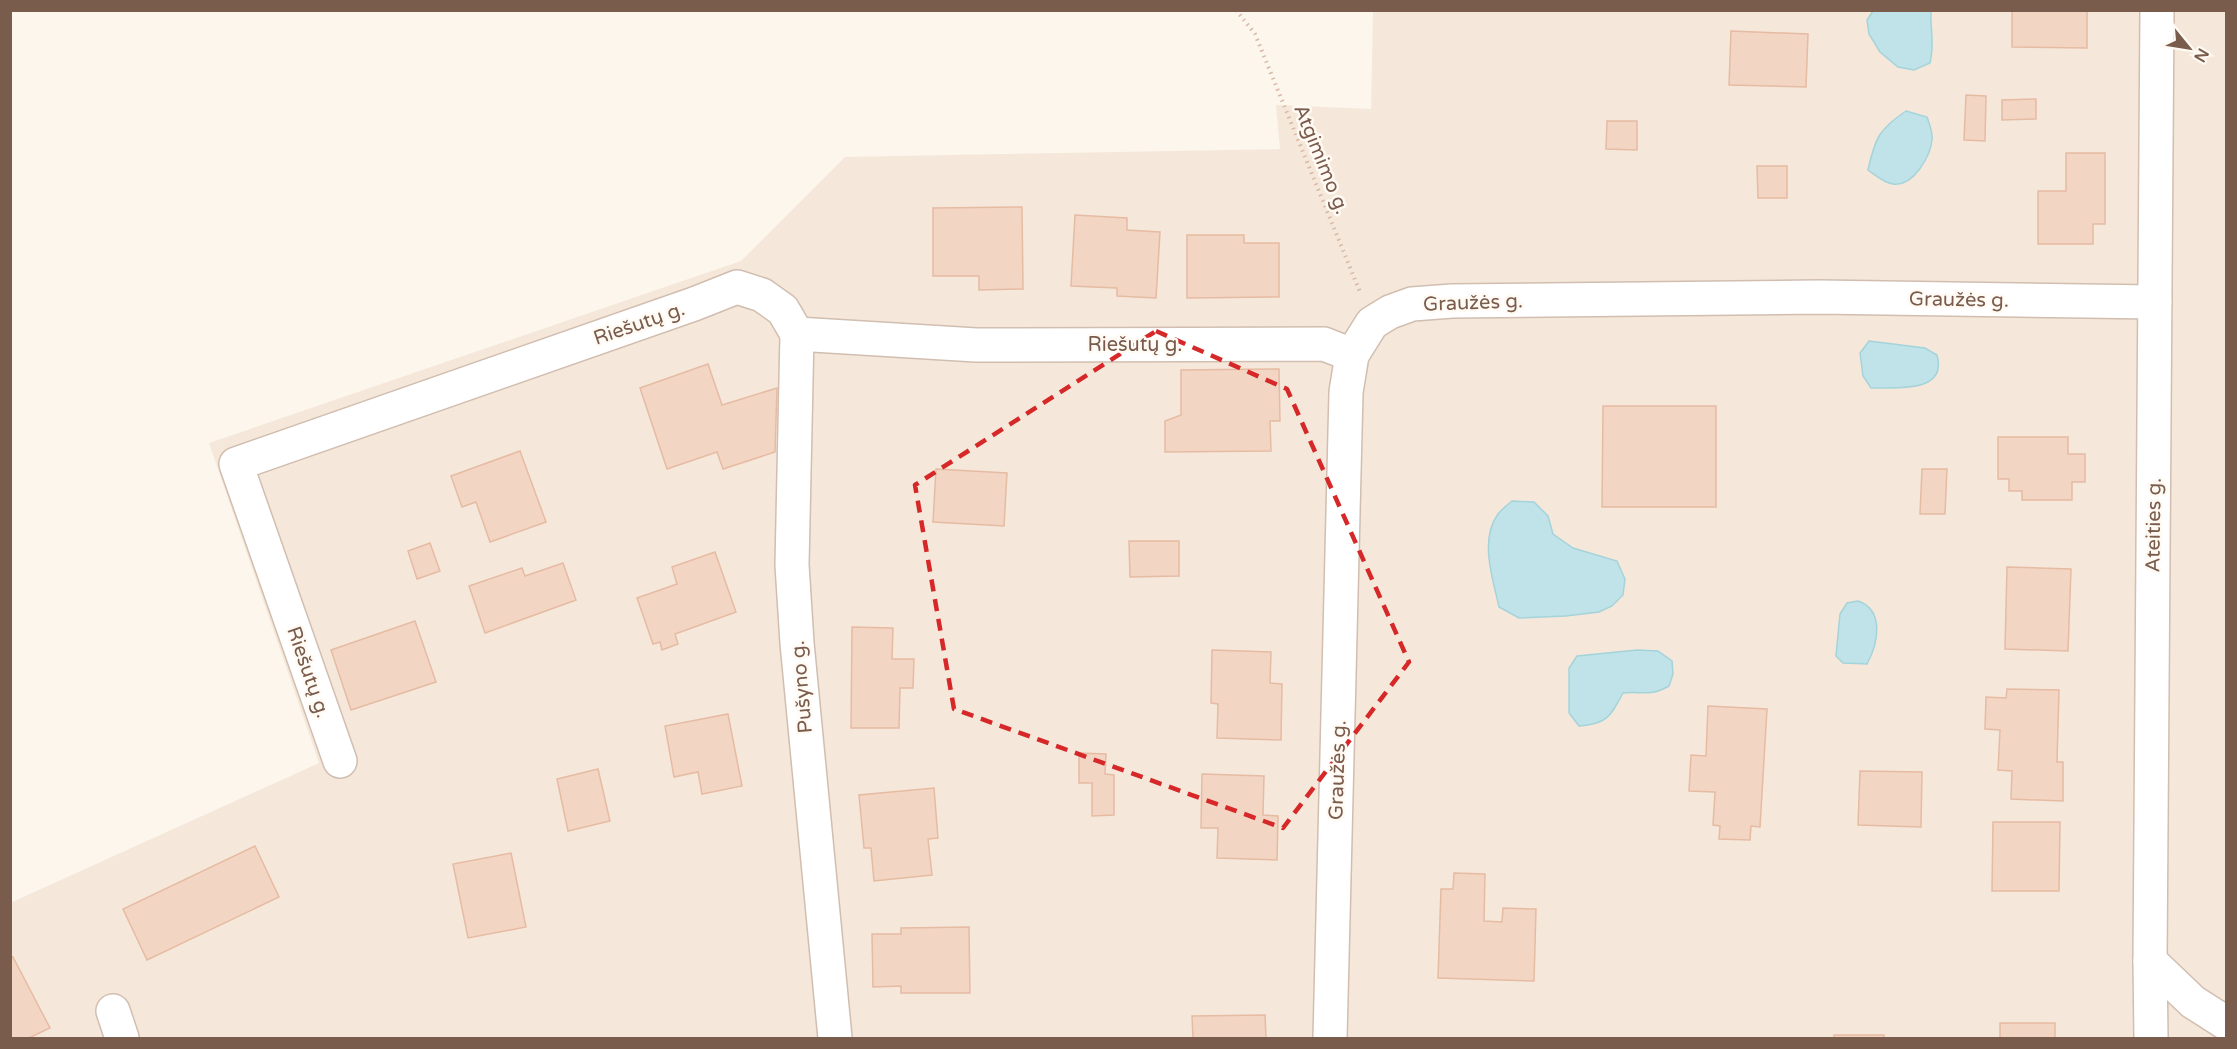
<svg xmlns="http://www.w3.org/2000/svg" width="2237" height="1049" font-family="'Varela Round',sans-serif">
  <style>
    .residential { fill: #f5e8da }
    .water { fill: #bfe3e8; stroke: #a5d3da; stroke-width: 1.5 }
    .building { fill: #f3d5c3; stroke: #e6bba3; stroke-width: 1.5 }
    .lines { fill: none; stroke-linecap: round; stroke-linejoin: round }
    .minor-casing { stroke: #d1beb0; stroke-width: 36 }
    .path { stroke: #d9b8a5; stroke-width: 4; stroke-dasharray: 1.5 4.5; stroke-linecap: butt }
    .minor { stroke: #fff; stroke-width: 33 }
    .marked { fill: none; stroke: #d62828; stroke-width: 4.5; stroke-dasharray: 12 8; stroke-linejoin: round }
    .labels { text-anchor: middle; stroke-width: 5; stroke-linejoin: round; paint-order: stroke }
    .street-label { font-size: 20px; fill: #7a5c4d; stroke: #fffaf3 }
  </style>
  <rect width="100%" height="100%" fill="#fdf6ec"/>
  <polygon class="residential" points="1373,11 2226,11 2226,1038 11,1038 10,903 319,763 209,443 741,261 845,157 1280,149 1276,105 1371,109"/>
  <g class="water">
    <path d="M1873,11H1931C1930,31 1935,42 1930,63L1914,70L1898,67L1880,52L1869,34L1867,20Z"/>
    <path d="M1906,111L1927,117C1930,125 1933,132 1932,140C1930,157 1913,187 1893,184C1884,183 1875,175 1868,170C1875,138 1879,129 1906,111Z"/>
    <path d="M1869,341L1925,348L1937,355C1948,394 1895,387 1871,388L1863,376L1860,353Z"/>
    <path d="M1512,501L1534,502L1548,516L1553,534L1573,548L1617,561L1625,579L1623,595L1612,606L1599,612L1566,616L1519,618L1499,607C1493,579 1479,540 1498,514C1502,509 1507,505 1512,501Z"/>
    <path d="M1858,601C1885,610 1878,644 1867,664L1843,663L1836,656L1840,614L1847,603Z"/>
    <path d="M1637,650L1658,651L1672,661L1673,674L1669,686C1650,697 1643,691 1623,693C1610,717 1607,724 1579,726L1569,713V668L1577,656Z"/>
  </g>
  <g class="building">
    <polygon points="2012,10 2087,10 2087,48 2012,47"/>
    <polygon points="1731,31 1808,34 1806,87 1729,85"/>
    <polygon points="1966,95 1986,96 1985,141 1964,140"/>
    <polygon points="2036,99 2036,119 2002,120 2002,100"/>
    <polygon points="1607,121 1637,121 1637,150 1606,149"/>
    <polygon points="2066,153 2105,153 2105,224 2093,224 2093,244 2038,244 2038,191 2066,191"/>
    <polygon points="1757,166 1787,166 1787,198 1758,198"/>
    <polygon points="1022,207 1023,289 979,290 979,276 933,276 933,208"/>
    <polygon points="1075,215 1127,218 1127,230 1160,232 1156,298 1117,296 1117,288 1071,286"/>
    <polygon points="1187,235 1244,235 1244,243 1279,243 1279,297 1187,298"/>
    <polygon points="708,364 722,405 777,388 775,452 723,469 717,452 667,469 640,388"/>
    <polygon points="1279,369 1280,421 1270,421 1271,451 1165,452 1165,421 1181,415 1181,370"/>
    <polygon points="1603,406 1716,406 1716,507 1602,507"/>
    <polygon points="1998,437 2068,437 2068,454 2085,454 2085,482 2072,482 2072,500 2022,500 2022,491 2009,491 2009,479 1998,479"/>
    <polygon points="520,451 546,522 490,542 476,502 462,507 451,476"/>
    <polygon points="936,469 1007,473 1004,526 933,522"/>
    <polygon points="1922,469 1947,469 1945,514 1920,514"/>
    <polygon points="1129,541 1179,541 1179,576 1130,577"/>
    <polygon points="430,543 440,571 417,579 408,551"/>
    <polygon points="715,552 736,612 675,634 678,644 662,650 660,642 653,644 637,598 677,584 672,567"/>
    <polygon points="563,563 576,600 485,633 469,586 522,568 525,576"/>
    <polygon points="2007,567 2071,569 2068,651 2005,649"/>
    <polygon points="415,621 436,682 351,710 331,650"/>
    <polygon points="852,627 893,628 892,659 914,659 913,688 900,688 899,728 851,728"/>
    <polygon points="1212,650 1271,652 1270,683 1282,684 1281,740 1217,738 1218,704 1211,703"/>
    <polygon points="2007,689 2059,690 2057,762 2063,762 2063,801 2011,799 2012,771 1998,770 2000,730 1985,729 1986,697 2006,698"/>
    <polygon points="1708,706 1767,709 1760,827 1751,826 1750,840 1719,839 1720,826 1713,825 1715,792 1689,791 1691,755 1706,756"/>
    <polygon points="728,714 742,786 702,794 698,772 674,777 665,726"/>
    <polygon points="1079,753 1106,754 1105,774 1114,775 1114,815 1092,816 1092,783 1079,783"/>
    <polygon points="598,769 610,821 568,831 557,779"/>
    <polygon points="1860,771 1922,772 1921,827 1858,825"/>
    <polygon points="1202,774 1264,776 1263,815 1278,816 1277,860 1217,858 1218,828 1201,828"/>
    <polygon points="934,788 938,838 928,839 932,875 874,881 871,848 864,848 859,795"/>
    <polygon points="1993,822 2060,822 2059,891 1992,891"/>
    <polygon points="255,846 279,897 147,960 123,909"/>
    <polygon points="511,853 526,927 468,938 453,864"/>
    <polygon points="1454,873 1485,874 1484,921 1502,922 1503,908 1536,909 1534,981 1438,978 1441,889 1453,889"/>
    <polygon points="969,927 970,993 901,993 901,986 873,987 872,934 901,934 901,928"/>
    <polygon points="13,957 50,1028 29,1038 10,1038 10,958"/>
    <polygon points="1265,1015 1266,1038 1193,1038 1192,1016"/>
    <rect x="2000" y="1023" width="55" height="15"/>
    <rect x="1834" y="1035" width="50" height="3"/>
  </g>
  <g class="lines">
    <defs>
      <g id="minor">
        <polyline points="797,334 792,565 797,643 835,1038"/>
        <polyline points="797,334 976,345 1324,344 1352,355"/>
        <polyline points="340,761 236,464 694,304 737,287 762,295 783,310 797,334"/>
        <polyline points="2150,961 2193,1002 2226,1023"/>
        <polyline points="113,1011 122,1038"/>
        <polyline points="1330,1038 1346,392 1352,355 1372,323 1390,312 1412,304 1452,301 1819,297 2155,302"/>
        <polyline points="2151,1038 2150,961 2157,10"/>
      </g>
    </defs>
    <use href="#minor" class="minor-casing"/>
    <polyline class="path" points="1236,10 1255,34 1360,292"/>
    <use href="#minor" class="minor"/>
  </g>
  <path class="marked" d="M1156,331L1287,389L1409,662L1283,828L954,709L915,485Z"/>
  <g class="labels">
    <g class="street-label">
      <text transform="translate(1322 159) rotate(68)" y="7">Atgimimo g.</text>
      <text transform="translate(1959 299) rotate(1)" y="7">Graužės g.</text>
      <text transform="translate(1473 302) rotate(-2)" y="7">Graužės g.</text>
      <text transform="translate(639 323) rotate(-19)" y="7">Riešutų g.</text>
      <text x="1135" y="351">Riešutų g.</text>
      <text transform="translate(2153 525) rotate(-89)" y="7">Ateities g.</text>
      <text transform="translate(309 672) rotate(71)" y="7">Riešutų g.</text>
      <text transform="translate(801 687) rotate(-95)" y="7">Pušyno g.</text>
      <text transform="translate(1337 770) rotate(-88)" y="7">Graužės g.</text>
    </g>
  </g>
  <rect width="2237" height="1049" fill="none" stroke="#7a5c4d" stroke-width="24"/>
  <g transform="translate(2189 48) rotate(120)" stroke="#fffaf3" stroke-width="4.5" paint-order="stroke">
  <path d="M0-4.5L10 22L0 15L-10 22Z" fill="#7a5c4d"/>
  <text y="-9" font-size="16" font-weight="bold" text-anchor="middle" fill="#7a5c4d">N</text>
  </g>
</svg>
